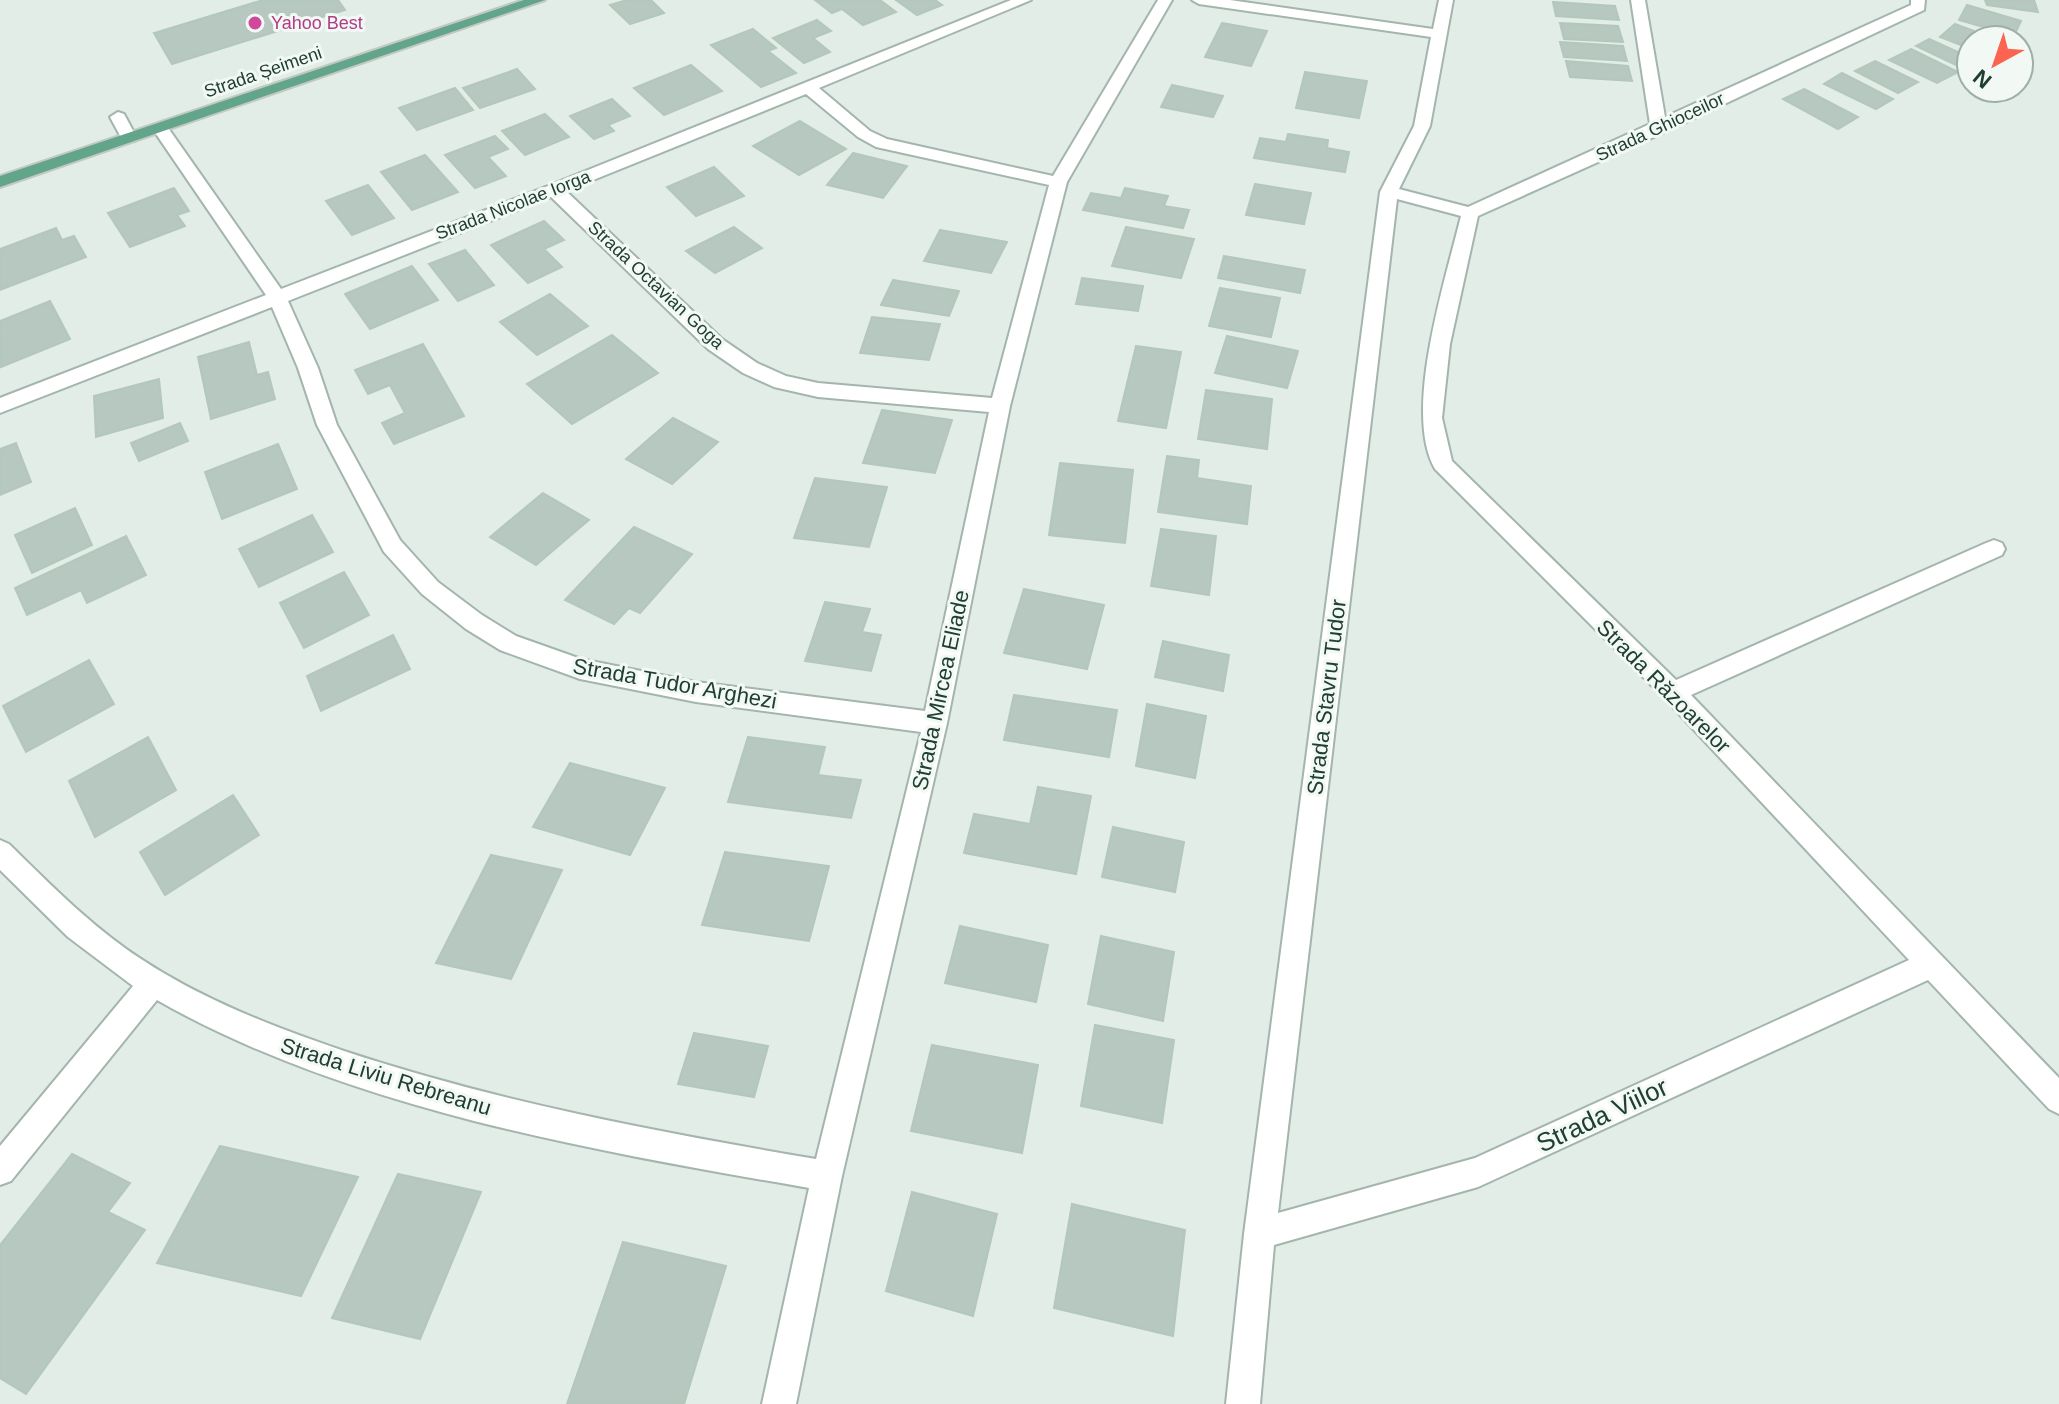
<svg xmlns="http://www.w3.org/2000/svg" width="2059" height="1404" font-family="Helvetica,sans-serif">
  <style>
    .building { fill: #b6c8bf; stroke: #b3c7bc; stroke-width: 2 }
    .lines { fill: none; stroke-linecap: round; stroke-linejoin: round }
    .minor-casing { stroke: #a3b5ac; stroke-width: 4 }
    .major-casing { stroke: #c1c9c6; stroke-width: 4 }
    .minor { fill: #fff; fill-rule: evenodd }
    .major { fill: #63a58b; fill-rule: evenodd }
    .hotel-dot { fill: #d1479c; stroke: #f2f9f5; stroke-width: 3 }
    .labels { text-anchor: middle; stroke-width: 6; stroke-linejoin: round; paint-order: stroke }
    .far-hotel-label { font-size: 18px; fill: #b23c85; stroke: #f2f9f5; text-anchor: start }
    .far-street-label { font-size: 18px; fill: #203f32; stroke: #f2f9f5 }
    .street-label { font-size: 22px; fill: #203f32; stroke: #f2f9f5 }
    .near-street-label { font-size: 26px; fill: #203f32; stroke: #f2f9f5 }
  </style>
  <rect width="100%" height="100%" fill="#e1ede6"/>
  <g class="building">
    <polygon points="263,0 338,0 345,10 172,64 154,33"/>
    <polygon points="627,0 651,0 664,13 630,24 610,5"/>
    <polygon points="815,0 880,0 896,12 863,25 842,9 832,13"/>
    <polygon points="896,0 935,0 942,5 917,15"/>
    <polygon points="1985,0 2034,0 2038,12 1987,5"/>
    <polygon points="1553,2 1615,6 1619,20 1556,16"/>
    <polygon points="1967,5 2021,21 2014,36 1959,20"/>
    <polygon points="817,20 831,31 813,38 830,52 804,63 773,38"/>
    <polygon points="1222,23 1267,31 1251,66 1205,57"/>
    <polygon points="1560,23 1618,26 1623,42 1564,39"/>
    <polygon points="1955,24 1998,40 1971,40 1971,49 1940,37"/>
    <polygon points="753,29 776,48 768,51 796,73 761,87 711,45"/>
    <polygon points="1929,39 1971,58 1971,63 1962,68 1916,46"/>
    <polygon points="1560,42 1623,46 1627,61 1564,57"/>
    <polygon points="1911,49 1958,72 1937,83 1889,60"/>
    <polygon points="1566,61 1628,66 1632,81 1570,77"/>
    <polygon points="1875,61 1918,82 1898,93 1855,71"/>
    <polygon points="691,65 722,91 664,115 634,88"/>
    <polygon points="517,69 535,89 480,108 463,88"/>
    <polygon points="1305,72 1367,81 1359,118 1296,108"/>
    <polygon points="1842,73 1893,99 1876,109 1824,84"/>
    <polygon points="1172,85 1223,96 1213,117 1161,107"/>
    <polygon points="455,88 473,110 417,130 399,108"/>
    <polygon points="1804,89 1858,117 1838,129 1783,99"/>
    <polygon points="612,99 630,116 608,125 614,131 594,139 570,116"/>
    <polygon points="545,114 569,137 525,155 502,131"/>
    <polygon points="800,121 846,149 799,175 753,146"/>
    <polygon points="1288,134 1328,140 1327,148 1349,152 1345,172 1254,158 1260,138 1286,142"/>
    <polygon points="495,136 508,149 488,157 506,176 475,188 445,155"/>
    <polygon points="853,153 907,166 883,198 827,185"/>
    <polygon points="425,155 458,192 412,210 381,172"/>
    <polygon points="714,167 744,196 696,216 667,187"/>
    <polygon points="1255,184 1311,193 1304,224 1246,215"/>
    <polygon points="368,185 394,218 352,235 326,201"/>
    <polygon points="174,188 189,211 177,215 185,226 130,247 108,213"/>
    <polygon points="1125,188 1168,196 1164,206 1189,210 1183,228 1083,210 1091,193 1121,198"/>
    <polygon points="544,221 564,240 544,249 562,267 528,283 491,245"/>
    <polygon points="734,227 762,248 715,273 686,251"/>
    <polygon points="1126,227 1194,239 1181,278 1112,266"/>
    <polygon points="56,228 62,240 74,236 86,257 0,290 0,249"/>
    <polygon points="940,230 1007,242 991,273 924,261"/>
    <polygon points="465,250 494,285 458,301 429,264"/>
    <polygon points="1224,256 1305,270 1300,293 1218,278"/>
    <polygon points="412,266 438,300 370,329 345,294"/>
    <polygon points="1082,278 1143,286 1138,311 1076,304"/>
    <polygon points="893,280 959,291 949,316 881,305"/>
    <polygon points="1220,288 1280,298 1271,337 1209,326"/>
    <polygon points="550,294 588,326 537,355 500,322"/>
    <polygon points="50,301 70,339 1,367 0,321"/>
    <polygon points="872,317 940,324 929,360 860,353"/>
    <polygon points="612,335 658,373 572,424 527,384"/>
    <polygon points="1227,336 1298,351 1287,388 1215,373"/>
    <polygon points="249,342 257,375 268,372 275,399 211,419 198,357"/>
    <polygon points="423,344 464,416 394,444 382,423 405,413 390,385 368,394 355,370"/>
    <polygon points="1136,346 1181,352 1166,428 1118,421"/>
    <polygon points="159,379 163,418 96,437 94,396"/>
    <polygon points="1206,390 1272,399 1267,449 1198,439"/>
    <polygon points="882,410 952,420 935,473 863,463"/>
    <polygon points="673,418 718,442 672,484 626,459"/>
    <polygon points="180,423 188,441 139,461 131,443"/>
    <polygon points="16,443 31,482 0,495 0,449"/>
    <polygon points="278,444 297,489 222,519 205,472"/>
    <polygon points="1167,456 1199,460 1197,478 1251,486 1247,524 1158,512"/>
    <polygon points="1060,463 1133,470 1125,543 1049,535"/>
    <polygon points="815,478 887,487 869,547 794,538"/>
    <polygon points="543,493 589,520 536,565 490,537"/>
    <polygon points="75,508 92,545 32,573 15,535"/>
    <polygon points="312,515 333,552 259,587 239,549"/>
    <polygon points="634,527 692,554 640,613 629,608 614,624 565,600"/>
    <polygon points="1161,529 1216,536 1209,595 1151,586"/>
    <polygon points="126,536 146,575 87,603 81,590 27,615 15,588"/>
    <polygon points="344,572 369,615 304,648 280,603"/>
    <polygon points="1024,589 1104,605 1087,669 1004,653"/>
    <polygon points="825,602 870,609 862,632 881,635 871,671 805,661"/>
    <polygon points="393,635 410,669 321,711 307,676"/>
    <polygon points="1163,641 1229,655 1223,691 1155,677"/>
    <polygon points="89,660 114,704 26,752 3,706"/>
    <polygon points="1014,695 1117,710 1109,757 1004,740"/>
    <polygon points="1147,704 1206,716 1195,778 1136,766"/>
    <polygon points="148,737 176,790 95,837 69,781"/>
    <polygon points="748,737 825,747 818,775 861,780 851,818 728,802"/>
    <polygon points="570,763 665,788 630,855 533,827"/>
    <polygon points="1038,787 1091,796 1076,874 964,853 974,814 1030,824"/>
    <polygon points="233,795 259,835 165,895 140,852"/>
    <polygon points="1113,827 1184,842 1175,892 1102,877"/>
    <polygon points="725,852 829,866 809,941 702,925"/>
    <polygon points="491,855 562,870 511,979 436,963"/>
    <polygon points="960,926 1048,945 1036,1002 945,983"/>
    <polygon points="1101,936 1174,952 1163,1021 1088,1004"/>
    <polygon points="1095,1025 1174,1040 1162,1123 1081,1106"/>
    <polygon points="694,1033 768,1046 754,1097 678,1084"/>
    <polygon points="932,1045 1038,1065 1022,1153 911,1131"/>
    <polygon points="220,1146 358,1177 301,1296 157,1263"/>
    <polygon points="72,1154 130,1183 108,1212 145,1230 26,1394 0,1378 0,1245"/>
    <polygon points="398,1174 481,1192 420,1339 332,1318"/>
    <polygon points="912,1192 997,1214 973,1316 886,1291"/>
    <polygon points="1072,1204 1185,1230 1173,1336 1054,1308"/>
    <polygon points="623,1242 726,1266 684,1404 567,1404"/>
  </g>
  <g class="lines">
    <defs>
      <g id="minor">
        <path d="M1011,0H1031L819,88L870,131L887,139L1053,176L1158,0H1172L1067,182L1010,406L947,723L842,1176L796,1404H762L809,1188C595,1151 348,1109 157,1000L11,1181L0,1185V1146L133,986L68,937L0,870V840L9,844C51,885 92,927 141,959C203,1000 274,1027 344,1051C498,1102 657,1132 816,1159L921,732L696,702L580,679L500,650L466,629L422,594L384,552L317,425L298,368L272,307L0,413V398L266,295L152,128L154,125H166L281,289L548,186ZM806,94L858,137L876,147L1049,185L992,398L818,383L786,376L757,363L722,339L566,191ZM551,197L708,349L743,373L774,387L818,397L989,412L925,711L696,682L581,659L516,636L482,615L438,582L400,540L337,425L318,368L288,301Z"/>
        <path d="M1192,0H1230L1433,29L1439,0H1453L1430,126L1399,189L1468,207L1650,124L1631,0H1645L1665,117L1911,5V0H1925L1924,10L1665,132L1478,216L1450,344L1442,418L1452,461L1676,680L1986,543L1994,540L2002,543L2005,549L2002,555L1691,695L2059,1078V1114L2049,1109L1928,980L1478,1187L1274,1245L1260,1404H1226L1244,1234L1380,192L1414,126L1431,37L1199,4ZM1397,199L1461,216C1446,278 1402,412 1435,469L1665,699L1909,960L1475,1158L1278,1213Z"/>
        <polygon points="118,112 124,114 137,138 135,141 123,141 110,117"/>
      </g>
      <polygon id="major" points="524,0 545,0 0,187 0,176"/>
    </defs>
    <use href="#minor" class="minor-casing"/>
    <use href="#major" class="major-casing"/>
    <use href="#minor" class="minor"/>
    <use href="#major" class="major"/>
  </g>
  <circle class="hotel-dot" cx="255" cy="23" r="8"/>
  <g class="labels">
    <g class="far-hotel-label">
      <text x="271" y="29">Yahoo Best</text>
    </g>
    <g class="far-street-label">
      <text transform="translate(263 72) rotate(-19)" y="6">Strada Șeimeni</text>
      <text transform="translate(1660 127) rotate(-25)" y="6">Strada Ghioceilor</text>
      <text transform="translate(513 205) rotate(-21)" y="6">Strada Nicolae Iorga</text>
      <text transform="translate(656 285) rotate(43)" y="6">Strada Octavian Goga</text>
    </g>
    <g class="street-label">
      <text transform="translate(675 683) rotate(10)" y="8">Strada Tudor Arghezi</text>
      <text transform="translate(1664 686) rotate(45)" y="8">Strada Răzoarelor</text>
      <text transform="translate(940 690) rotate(-78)" y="8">Strada Mircea Eliade</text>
      <text transform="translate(1326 697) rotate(-83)" y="8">Strada Stavru Tudor</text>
      <text transform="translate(386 1076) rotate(17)" y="8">Strada Liviu Rebreanu</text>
    </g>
    <g class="near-street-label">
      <text transform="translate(1602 1115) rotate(-25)" y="9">Strada Viilor</text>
    </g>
  </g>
  <g transform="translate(1995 64) rotate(220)"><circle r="38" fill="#f2f9f5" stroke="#9eafa7" stroke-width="2"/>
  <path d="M0-6L14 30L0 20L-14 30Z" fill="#fb6451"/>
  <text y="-12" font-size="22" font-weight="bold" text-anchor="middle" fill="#203f32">N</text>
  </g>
</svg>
